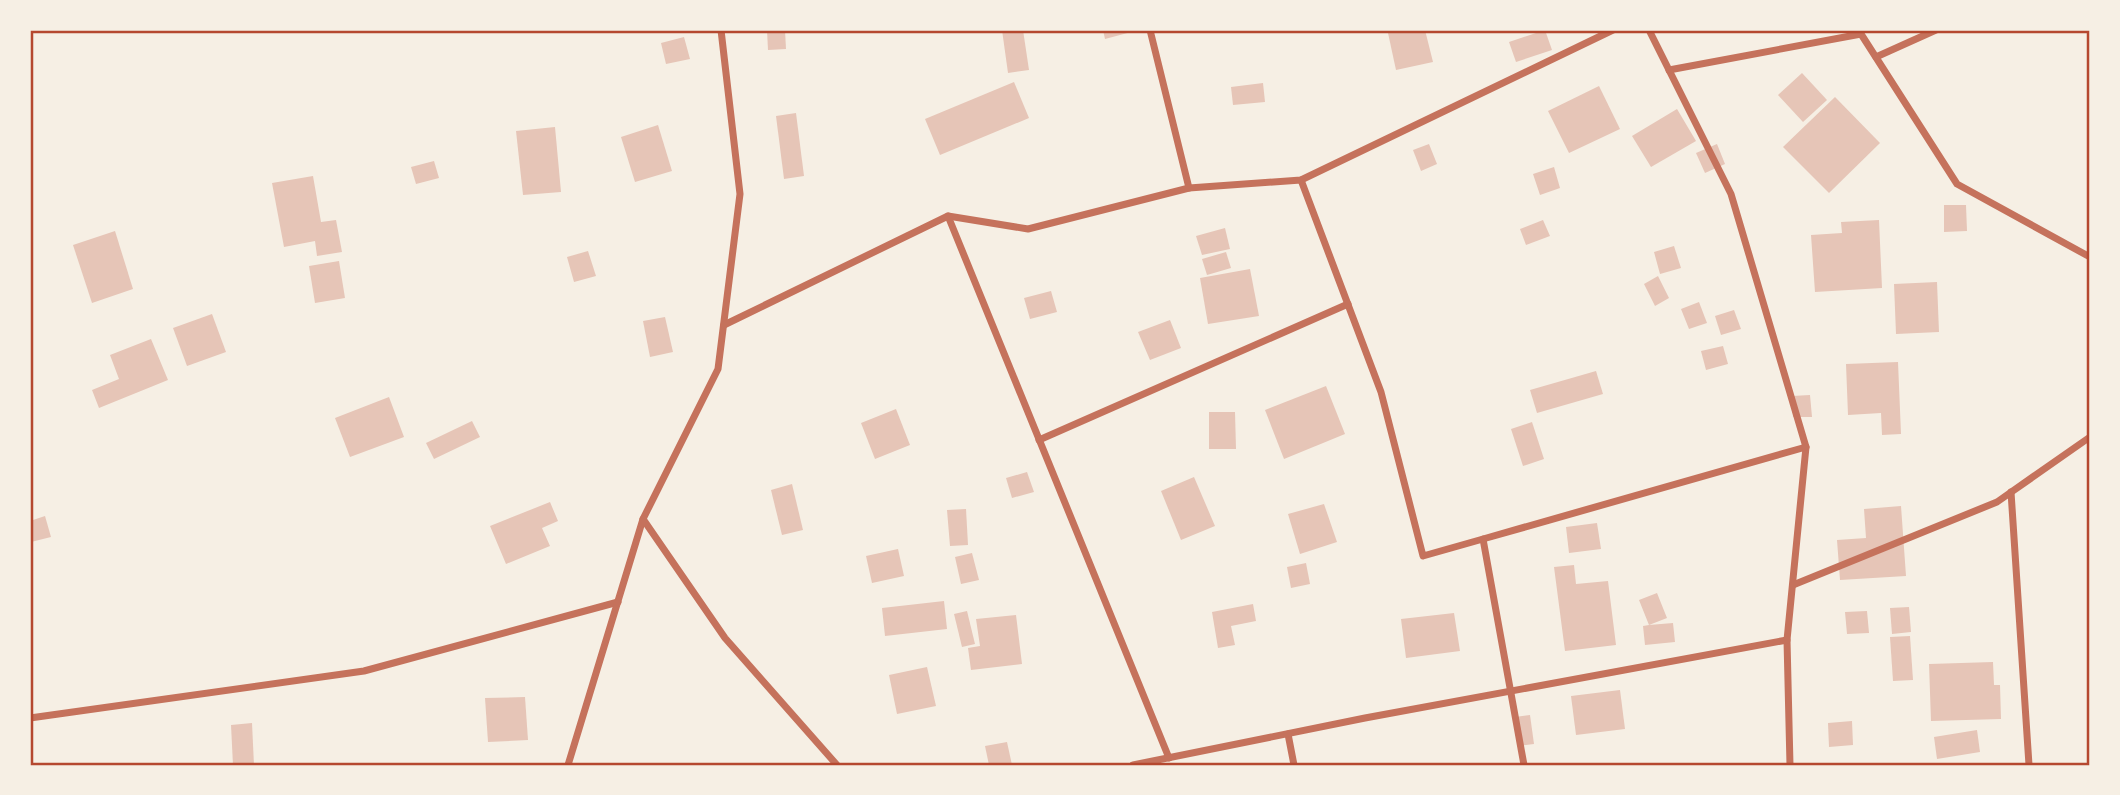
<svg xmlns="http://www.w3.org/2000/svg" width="2120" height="795" font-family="'Asap Condensed',sans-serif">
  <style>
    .building { fill: #e6c5b7 }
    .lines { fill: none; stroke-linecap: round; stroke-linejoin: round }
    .minor { stroke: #c5725c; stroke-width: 7 }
    .neatline { fill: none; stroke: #b5482f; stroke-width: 2.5 }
  </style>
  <rect width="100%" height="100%" fill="#f6efe4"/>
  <g class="building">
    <polygon points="767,30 785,30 786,49 768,50"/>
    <polygon points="1002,30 1023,30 1029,70 1008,73"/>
    <polygon points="1103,30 1135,30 1135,31 1105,39"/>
    <polygon points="1401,30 1425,30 1433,62 1396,70 1388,33"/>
    <polygon points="1545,30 1552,50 1516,62 1509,42"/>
    <polygon points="684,37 690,59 666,64 661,43"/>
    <polygon points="1802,73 1827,100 1803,122 1778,95"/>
    <polygon points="1014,82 1029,118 940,155 925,119"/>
    <polygon points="1263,83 1265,102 1233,105 1231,87"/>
    <polygon points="1599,86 1620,129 1569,153 1548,111"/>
    <polygon points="1835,97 1880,143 1829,193 1783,147"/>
    <polygon points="1677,109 1696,141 1651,167 1632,136"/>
    <polygon points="796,113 804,176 784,179 776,116"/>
    <polygon points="658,125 672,171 635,182 621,137"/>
    <polygon points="555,127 561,192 523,195 516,131"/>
    <polygon points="1429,144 1437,164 1421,171 1413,150"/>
    <polygon points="1717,144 1725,164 1705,173 1696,153"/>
    <polygon points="434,161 439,178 416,184 411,167"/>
    <polygon points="1554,167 1560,188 1540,195 1533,174"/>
    <polygon points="313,176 321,222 336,220 342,252 317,256 315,241 284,247 272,183"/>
    <polygon points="1944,205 1966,205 1967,231 1944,232"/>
    <polygon points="1543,220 1550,236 1526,245 1520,229"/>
    <polygon points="1879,220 1882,288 1815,292 1811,235 1842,233 1841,222"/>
    <polygon points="1225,228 1230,249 1202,255 1196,236"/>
    <polygon points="115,231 133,289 92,303 73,245"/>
    <polygon points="1674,246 1681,268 1660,274 1654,252"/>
    <polygon points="588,251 596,276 574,282 567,257"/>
    <polygon points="1226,252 1231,268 1207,275 1202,259"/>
    <polygon points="339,261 345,298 315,303 309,266"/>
    <polygon points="1250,269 1259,316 1208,324 1200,278"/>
    <polygon points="1658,276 1669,298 1655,306 1644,284"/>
    <polygon points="1937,282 1939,332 1896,334 1894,284"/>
    <polygon points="1051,291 1057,312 1030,319 1024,298"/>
    <polygon points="1699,302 1707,323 1689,329 1681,309"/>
    <polygon points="1734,310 1741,329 1721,335 1715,316"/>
    <polygon points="212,314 226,352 187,366 173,328"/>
    <polygon points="665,317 673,352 650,357 643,321"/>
    <polygon points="1170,320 1181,348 1150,360 1138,332"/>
    <polygon points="151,339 168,380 99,408 92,390 119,379 110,355"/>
    <polygon points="1723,346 1728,364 1706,370 1701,351"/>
    <polygon points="1898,362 1901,434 1882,435 1881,413 1848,415 1846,364"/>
    <polygon points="1596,371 1603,394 1537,413 1530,390"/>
    <polygon points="1326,386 1345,434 1284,459 1265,410"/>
    <polygon points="1810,395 1812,417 1793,417 1792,396"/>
    <polygon points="389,397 404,437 350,457 335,418"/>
    <polygon points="896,409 910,445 875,459 861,423"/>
    <polygon points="1209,412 1235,412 1236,449 1209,449"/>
    <polygon points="472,421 480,437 434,459 426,443"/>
    <polygon points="1532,422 1544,459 1523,466 1511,429"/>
    <polygon points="1027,472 1034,492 1012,498 1006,478"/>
    <polygon points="1194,477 1215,526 1181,540 1161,491"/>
    <polygon points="792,484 803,530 782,535 771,490"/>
    <polygon points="550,502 558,521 542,528 550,546 506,564 490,526"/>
    <polygon points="1324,504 1337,542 1300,554 1288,514"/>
    <polygon points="1901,506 1906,576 1840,580 1837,540 1866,538 1864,509"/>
    <polygon points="966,509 968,545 950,546 947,510"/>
    <polygon points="45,516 51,537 31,542 30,521"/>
    <polygon points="1597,523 1601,549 1569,553 1566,527"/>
    <polygon points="898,549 904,576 872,583 866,556"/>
    <polygon points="972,553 979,580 961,584 955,557"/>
    <polygon points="1306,563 1310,584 1291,588 1287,567"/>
    <polygon points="1574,565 1576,584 1608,581 1616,645 1565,651 1554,567"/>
    <polygon points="1657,593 1667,618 1649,625 1673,623 1675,642 1645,645 1643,626 1649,625 1639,600"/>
    <polygon points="944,601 947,629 885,636 882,608"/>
    <polygon points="1253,604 1256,621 1231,626 1235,645 1218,648 1212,612"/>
    <polygon points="1909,607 1911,632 1892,634 1890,608"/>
    <polygon points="967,611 975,644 962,647 954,614"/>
    <polygon points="1867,611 1869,633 1847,634 1845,612"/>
    <polygon points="1454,613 1460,651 1406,658 1401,619"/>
    <polygon points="1016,615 1022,664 971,670 968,648 980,646 976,619"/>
    <polygon points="1910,636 1913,680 1893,681 1890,637"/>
    <polygon points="1993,662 1994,685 2000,685 2001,719 1931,721 1929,664"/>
    <polygon points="927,667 936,706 897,714 889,675"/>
    <polygon points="1620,690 1625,729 1576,735 1571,696"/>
    <polygon points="525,697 528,740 488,742 485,698"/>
    <polygon points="1530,715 1534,744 1519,746 1515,717"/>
    <polygon points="1852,721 1853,745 1829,747 1828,723"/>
    <polygon points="252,723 254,765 233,765 231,725"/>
    <polygon points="1977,730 1980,752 1937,759 1934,737"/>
    <polygon points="1007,742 1012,765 989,765 985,746"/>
  </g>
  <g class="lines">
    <g class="minor">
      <polyline points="721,30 740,194 718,369 643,519 725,638 837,765"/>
      <polyline points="1150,30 1189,188"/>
      <polyline points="1649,30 1731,194 1806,447 1787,640 1790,765"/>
      <polyline points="1876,57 1936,30"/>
      <polyline points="1669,70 1861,34 1957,184 2090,257"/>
      <polyline points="1301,180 1381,392 1423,556 1483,539"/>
      <polyline points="948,216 1169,758"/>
      <polyline points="724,325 948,216 1028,229 1189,188 1301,180 1613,30"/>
      <polyline points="1039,440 1348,304"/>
      <polyline points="2011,492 2029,765"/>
      <polyline points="1793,585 1997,502 2090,437"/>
      <polyline points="30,718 364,671 618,602"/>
      <polyline points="1288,734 1294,765"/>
      <polyline points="568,765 643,519"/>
      <polyline points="1133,765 1365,718 1787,640"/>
      <polyline points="1524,765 1483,539 1806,447"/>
    </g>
  </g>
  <rect width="2120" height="795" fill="none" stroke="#f6efe4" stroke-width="63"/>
  <rect x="32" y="32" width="2056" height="732" class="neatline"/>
</svg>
